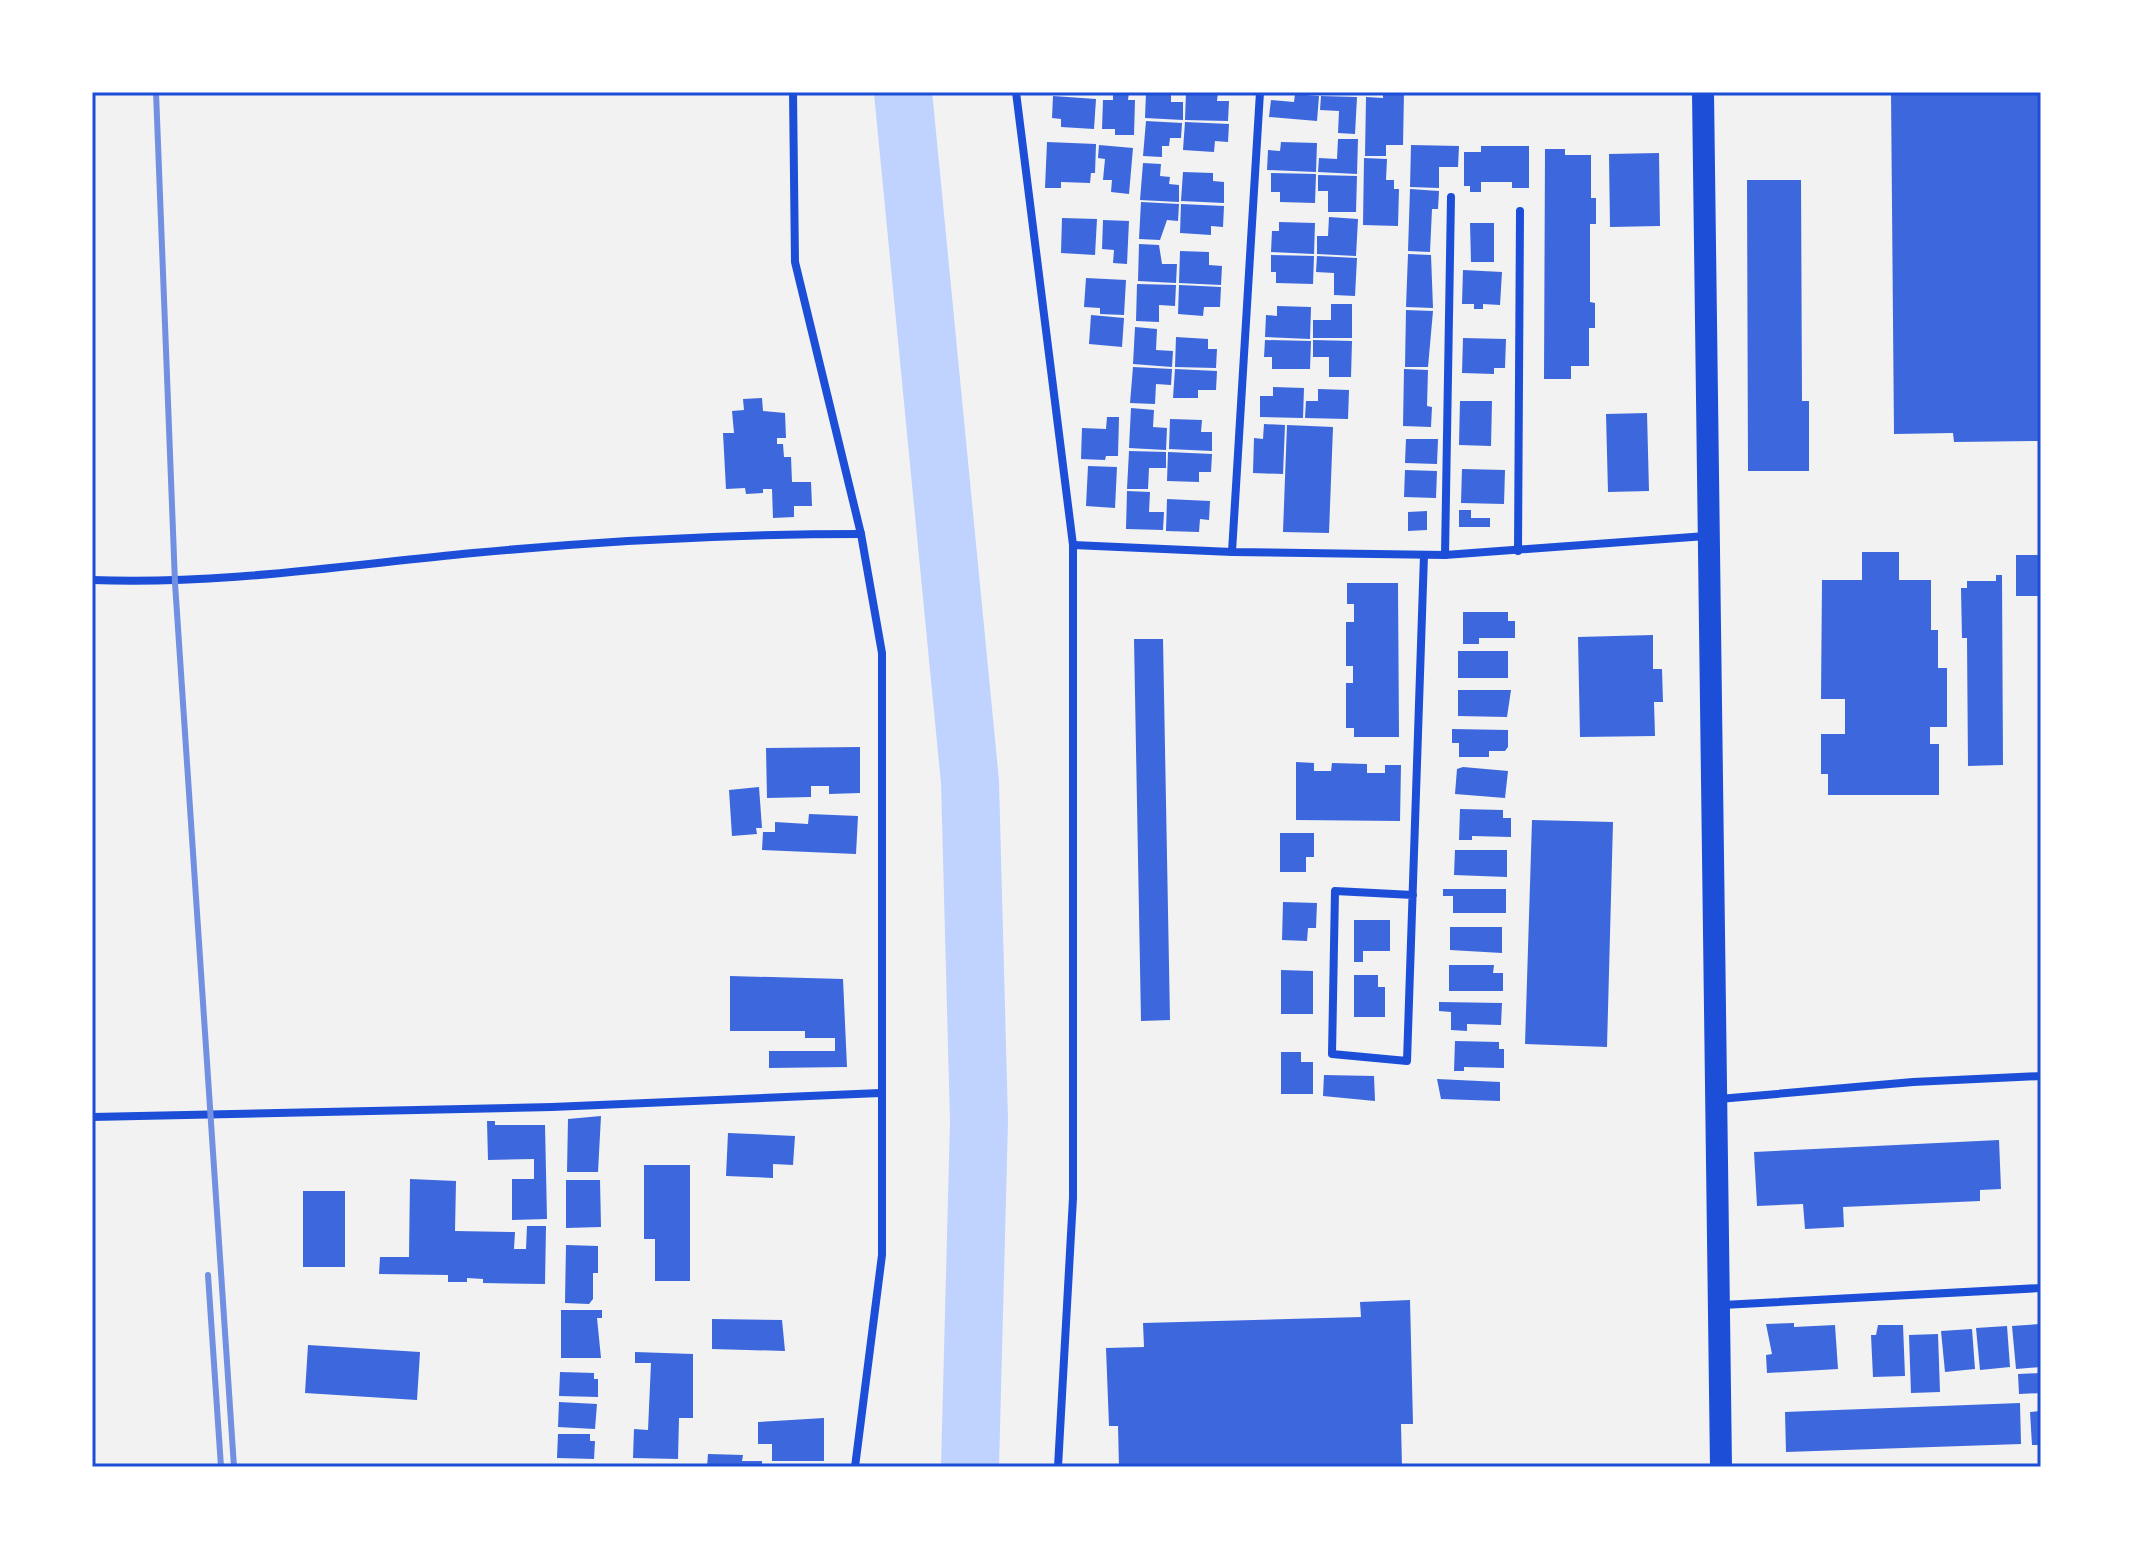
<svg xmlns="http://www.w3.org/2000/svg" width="2133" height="1559" font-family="Mulish,sans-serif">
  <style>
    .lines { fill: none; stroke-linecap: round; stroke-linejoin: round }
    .river { stroke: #bfd3fe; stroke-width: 58 }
    .building { fill: #3d67dc }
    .minor { stroke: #1d4ed8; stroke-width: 8 }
    .trunk { stroke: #1d4ed8; stroke-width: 22 }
    .rail { stroke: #7290e2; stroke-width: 6 }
    .neatline { fill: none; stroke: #1d4ed8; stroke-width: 3 }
  </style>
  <rect width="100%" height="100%" fill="#f2f2f2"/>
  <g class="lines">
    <polyline class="river" points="903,92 970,782 979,1121 970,1467"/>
  </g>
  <g class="building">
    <polygon points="1113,92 1129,92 1128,100 1135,100 1134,135 1115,135 1115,129 1102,129 1103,100 1113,100"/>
    <polygon points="1146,92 1171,93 1171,102 1183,102 1183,120 1145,118"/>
    <polygon points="1186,92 1218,92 1217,101 1229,101 1228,121 1185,120"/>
    <polygon points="1383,92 1404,92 1403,145 1386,145 1386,156 1365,156 1366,97 1383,98"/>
    <polygon points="1891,92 2041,92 2041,441 1954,442 1953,433 1894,434"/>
    <polygon points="1295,94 1319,96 1317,121 1269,117 1271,100 1294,102"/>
    <polygon points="1053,96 1096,99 1094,129 1061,127 1061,119 1052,118"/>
    <polygon points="1321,96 1357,97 1355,134 1338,133 1339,111 1320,110"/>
    <polygon points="1146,121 1182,123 1181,138 1170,138 1169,146 1162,146 1162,157 1143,156"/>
    <polygon points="1185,122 1229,124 1228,142 1215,141 1214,152 1183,150"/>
    <polygon points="1338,139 1358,139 1357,174 1318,172 1319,158 1337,159"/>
    <polygon points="1047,142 1096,144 1095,173 1091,173 1090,183 1061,182 1061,188 1045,188"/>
    <polygon points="1281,142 1317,143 1316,172 1267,170 1268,150 1280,151"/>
    <polygon points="1099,145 1133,148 1129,194 1111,192 1112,180 1103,180 1105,159 1098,158"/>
    <polygon points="1411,145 1459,146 1458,167 1439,167 1439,188 1410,187"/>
    <polygon points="1481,146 1529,146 1529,188 1512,188 1512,182 1481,182 1481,192 1470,192 1470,186 1464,186 1464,152 1481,152"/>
    <polygon points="1545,149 1565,149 1565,155 1591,155 1591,198 1596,198 1596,224 1590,224 1590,302 1595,303 1595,328 1589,328 1589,366 1571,366 1571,379 1544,379"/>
    <polygon points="1659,153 1660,226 1610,227 1609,154"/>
    <polygon points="1364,158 1387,159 1386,180 1394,180 1394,189 1399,189 1398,226 1363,225"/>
    <polygon points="1143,163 1161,164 1160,176 1170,177 1169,184 1179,185 1179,202 1140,200"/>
    <polygon points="1183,172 1213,173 1213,181 1224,182 1224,203 1181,201"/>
    <polygon points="1271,173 1316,174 1315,203 1280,202 1280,192 1271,192"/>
    <polygon points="1318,175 1357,176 1356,212 1328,212 1328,191 1318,191"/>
    <polygon points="1747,180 1801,180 1802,401 1809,401 1809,471 1748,471"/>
    <polygon points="1410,189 1439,191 1438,209 1432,209 1430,252 1408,251"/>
    <polygon points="1141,202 1179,204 1178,221 1167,220 1160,240 1139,239"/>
    <polygon points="1181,204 1224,206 1223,227 1211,226 1211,235 1180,233"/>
    <polygon points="1329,217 1358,219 1356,256 1317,254 1317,236 1328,236"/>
    <polygon points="1062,218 1097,219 1095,255 1061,253"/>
    <polygon points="1103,220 1129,221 1127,264 1113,263 1114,250 1102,249"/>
    <polygon points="1279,222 1315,223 1314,254 1271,252 1272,231 1279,231"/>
    <polygon points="1470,223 1494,223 1494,262 1471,262"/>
    <polygon points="1139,244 1159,245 1162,264 1177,264 1176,283 1138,281"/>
    <polygon points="1180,251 1209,252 1209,265 1222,266 1221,285 1179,283"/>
    <polygon points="1408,254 1431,255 1433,308 1406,307"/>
    <polygon points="1271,255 1314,256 1313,284 1276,283 1276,272 1271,272"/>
    <polygon points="1317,256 1357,258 1355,296 1334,295 1334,273 1316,272"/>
    <polygon points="1463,270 1502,272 1500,305 1483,304 1483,309 1474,309 1474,304 1462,304"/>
    <polygon points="1086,278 1126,280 1124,315 1100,314 1100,308 1084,307"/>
    <polygon points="1137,284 1176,285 1175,306 1159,305 1159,322 1136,321"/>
    <polygon points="1179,285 1221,287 1220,307 1204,307 1203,316 1178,314"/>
    <polygon points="1331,304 1352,304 1352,338 1313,338 1313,320 1331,320"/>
    <polygon points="1277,306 1311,307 1310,339 1265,337 1266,315 1277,316"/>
    <polygon points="1406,310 1433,311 1428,367 1405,367"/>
    <polygon points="1091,315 1124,318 1122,347 1089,344"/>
    <polygon points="1135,327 1157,329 1156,350 1173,351 1172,367 1133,364"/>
    <polygon points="1176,337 1208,339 1208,349 1217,349 1216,368 1175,367"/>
    <polygon points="1463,338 1506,339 1505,368 1494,368 1494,374 1462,373"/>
    <polygon points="1265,340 1311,341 1310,369 1272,369 1272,357 1264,357"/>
    <polygon points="1313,340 1352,341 1351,377 1329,377 1329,357 1313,357"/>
    <polygon points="1133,367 1172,369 1171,385 1156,384 1155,404 1130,403"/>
    <polygon points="1175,369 1217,371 1216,390 1198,390 1198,398 1173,398"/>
    <polygon points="1404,369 1428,370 1427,406 1432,407 1431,427 1403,426"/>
    <polygon points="1273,387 1304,388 1303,418 1260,417 1260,396 1273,396"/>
    <polygon points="1318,389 1349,390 1348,419 1305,418 1306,401 1318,401"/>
    <polygon points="762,398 763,411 785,413 786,438 777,438 777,444 783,444 784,457 791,457 792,482 811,482 812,506 794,506 794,517 773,518 772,489 763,489 763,493 746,494 745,488 726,489 723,433 734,433 732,411 744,410 743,399"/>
    <polygon points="1460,401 1492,401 1491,446 1459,445"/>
    <polygon points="1131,408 1154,410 1153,427 1167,428 1166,450 1129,448"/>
    <polygon points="1647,413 1649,491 1608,492 1606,414"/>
    <polygon points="1107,417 1119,417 1118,456 1106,456 1105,460 1081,459 1082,428 1106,429"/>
    <polygon points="1170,419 1202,420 1201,432 1212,432 1212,451 1169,449"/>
    <polygon points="1264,424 1285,425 1283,474 1253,473 1254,438 1263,439"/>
    <polygon points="1287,425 1333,427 1329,533 1283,532"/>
    <polygon points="1406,439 1438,439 1437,464 1405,463"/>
    <polygon points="1129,451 1166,452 1166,468 1149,468 1148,489 1127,489"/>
    <polygon points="1168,452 1212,454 1211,472 1199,472 1199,482 1167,481"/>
    <polygon points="1088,466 1117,467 1115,508 1086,506"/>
    <polygon points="1462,469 1505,470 1504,504 1461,503"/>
    <polygon points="1405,470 1437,471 1436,498 1404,497"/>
    <polygon points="1127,491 1150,492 1149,512 1164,512 1163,530 1126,529"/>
    <polygon points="1167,499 1210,501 1209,520 1200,519 1199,532 1166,531"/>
    <polygon points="1459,510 1471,510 1471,518 1490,518 1490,527 1459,527"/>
    <polygon points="1427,511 1427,530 1408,531 1408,512"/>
    <polygon points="1862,552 1899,552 1899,580 1931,580 1931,630 1938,630 1938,668 1947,668 1947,727 1930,727 1930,744 1939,744 1939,795 1828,795 1828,774 1821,774 1821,734 1845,734 1845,699 1821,699 1822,580 1862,580"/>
    <rect x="2016" y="555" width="25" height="41"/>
    <polygon points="1996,575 2002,575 2003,765 1968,766 1967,638 1962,638 1961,588 1967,588 1967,581 1996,581"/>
    <polygon points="1347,583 1398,583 1399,737 1354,737 1354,728 1346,728 1346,683 1353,683 1353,666 1346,666 1346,622 1354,622 1354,604 1347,604"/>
    <polygon points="1463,612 1508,612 1508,621 1515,621 1515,638 1479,638 1479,644 1463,644"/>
    <polygon points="1653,635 1653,669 1662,669 1663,702 1654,702 1655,736 1580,737 1578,637"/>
    <polygon points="1134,639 1163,639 1170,1020 1141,1021"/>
    <rect x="1458" y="651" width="50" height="27"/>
    <polygon points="1458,690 1511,690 1507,717 1458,716"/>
    <polygon points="1452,729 1508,730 1508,747 1505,751 1489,751 1489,757 1459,757 1459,743 1452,743"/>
    <polygon points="860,747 860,793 829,794 829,786 811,786 811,797 767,798 766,748"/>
    <polygon points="1296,762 1314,763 1314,771 1331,771 1332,763 1367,764 1367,773 1385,773 1385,765 1401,765 1400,821 1296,820"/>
    <polygon points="1463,767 1508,771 1505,798 1455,794 1457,769"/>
    <polygon points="759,787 762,828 756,828 757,834 732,836 729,790"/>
    <polygon points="1460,809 1503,810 1503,818 1511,818 1511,837 1472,836 1472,840 1459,840"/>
    <polygon points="809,814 858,816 856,854 762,850 763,832 775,832 775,822 808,824"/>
    <polygon points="1532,820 1613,822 1607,1047 1525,1044"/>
    <polygon points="1280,833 1314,833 1314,857 1306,857 1306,872 1280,872"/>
    <polygon points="1455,850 1507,850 1507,877 1454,875"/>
    <polygon points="1443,889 1506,889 1506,913 1453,913 1453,896 1443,896"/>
    <polygon points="1283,902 1317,903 1316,928 1308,928 1307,941 1282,940"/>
    <polygon points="1354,920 1390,920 1390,951 1363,951 1363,962 1354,962"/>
    <polygon points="1450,927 1502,927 1502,953 1450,950"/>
    <polygon points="1449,965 1494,965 1493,973 1503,973 1503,991 1449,991"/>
    <polygon points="1281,970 1313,971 1313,1014 1281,1014"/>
    <polygon points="1354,975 1378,975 1378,987 1385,987 1385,1017 1354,1017"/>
    <polygon points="730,976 843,979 847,1067 769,1068 769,1051 835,1051 835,1038 805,1038 805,1031 730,1031"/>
    <polygon points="1439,1002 1502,1003 1501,1025 1467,1024 1467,1031 1451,1030 1451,1012 1439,1011"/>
    <polygon points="1455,1041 1499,1042 1499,1049 1504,1049 1504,1068 1464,1067 1464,1071 1454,1071"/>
    <polygon points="1281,1052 1301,1052 1301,1062 1313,1062 1313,1094 1281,1094"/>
    <polygon points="1324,1075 1374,1076 1375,1101 1323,1096"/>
    <polygon points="1437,1079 1500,1082 1500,1101 1441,1099"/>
    <polygon points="601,1116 598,1172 567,1172 568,1119"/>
    <polygon points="487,1121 495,1121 495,1125 545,1125 547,1219 512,1220 512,1179 534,1179 534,1159 488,1160"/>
    <polygon points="728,1133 795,1136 793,1165 773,1164 773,1178 726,1176"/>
    <polygon points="1999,1140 2001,1189 1980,1190 1980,1201 1843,1207 1844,1227 1805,1229 1803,1204 1757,1206 1754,1152"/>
    <polygon points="644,1165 690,1165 690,1281 655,1281 655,1239 644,1239"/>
    <polygon points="410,1179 456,1181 455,1231 515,1232 514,1249 526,1249 527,1226 546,1226 545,1284 483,1283 483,1279 467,1278 467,1282 448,1282 448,1275 379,1274 380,1257 409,1257"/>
    <polygon points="566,1180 600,1180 601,1227 566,1228"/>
    <rect x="303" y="1191" width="42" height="76"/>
    <polygon points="566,1245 598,1246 598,1273 593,1273 593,1299 589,1304 565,1303"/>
    <polygon points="1410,1300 1413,1424 1401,1424 1402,1467 1119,1467 1118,1426 1109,1426 1106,1348 1144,1347 1143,1323 1361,1317 1360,1302"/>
    <polygon points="561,1310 602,1310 602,1318 597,1318 601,1358 561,1358"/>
    <polygon points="712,1319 782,1320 785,1351 712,1349"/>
    <polygon points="1794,1323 1794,1327 1835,1325 1838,1369 1767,1373 1766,1355 1772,1354 1766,1324"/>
    <polygon points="2041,1324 2041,1367 2016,1369 2012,1326"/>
    <polygon points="1878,1325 1903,1325 1905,1376 1873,1377 1871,1335 1876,1335"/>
    <polygon points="2007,1326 2010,1367 1980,1370 1976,1328"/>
    <polygon points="1972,1329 1975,1369 1945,1372 1941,1331"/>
    <polygon points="1938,1334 1940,1392 1911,1393 1909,1335"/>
    <polygon points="308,1345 420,1352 417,1400 305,1393"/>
    <polygon points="635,1352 693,1354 693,1418 679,1418 678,1459 633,1458 634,1429 648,1430 651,1363 635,1363"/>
    <polygon points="560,1372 594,1373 594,1379 598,1379 598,1397 559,1396"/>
    <polygon points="2041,1373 2041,1393 2019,1394 2018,1374"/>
    <polygon points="559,1402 597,1404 595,1429 558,1427"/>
    <polygon points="2020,1403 2021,1444 1786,1452 1785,1412"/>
    <polygon points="2041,1411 2041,1445 2032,1445 2030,1412"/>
    <polygon points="824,1418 824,1461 772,1461 772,1444 758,1444 758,1422"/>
    <polygon points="558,1434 590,1434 590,1441 595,1441 594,1459 557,1458"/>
    <polygon points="708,1454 743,1455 742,1461 762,1461 762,1467 707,1467"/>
  </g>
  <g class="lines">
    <g class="minor">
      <polyline points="793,92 795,262 861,534 882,653 882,1255 855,1467"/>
      <polyline points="1016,92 1073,545 1073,1198 1058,1467"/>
      <polyline points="1260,92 1232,552 1445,555 1706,536"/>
      <polyline points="1073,545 1232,552"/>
      <polyline points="1518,551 1520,211"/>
      <polyline points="1445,555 1451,197"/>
      <path d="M92,580C220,585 346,565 473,553C602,541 732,534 861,534"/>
      <polyline points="1413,895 1335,891 1332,1054 1407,1061 1424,555"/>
      <polyline points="1719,1099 1913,1082 2041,1076"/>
      <polyline points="92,1117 552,1107 880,1093"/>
      <polyline points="1722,1305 2041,1288"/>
    </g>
    <polyline class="trunk" points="1703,92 1721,1467"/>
    <g class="rail">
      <polyline points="156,92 175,583 234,1467"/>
      <polyline points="208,1275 221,1467"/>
    </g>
  </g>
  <rect width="2133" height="1559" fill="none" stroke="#ffffff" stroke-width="188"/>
  <rect x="94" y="94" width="1945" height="1371" class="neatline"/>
</svg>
